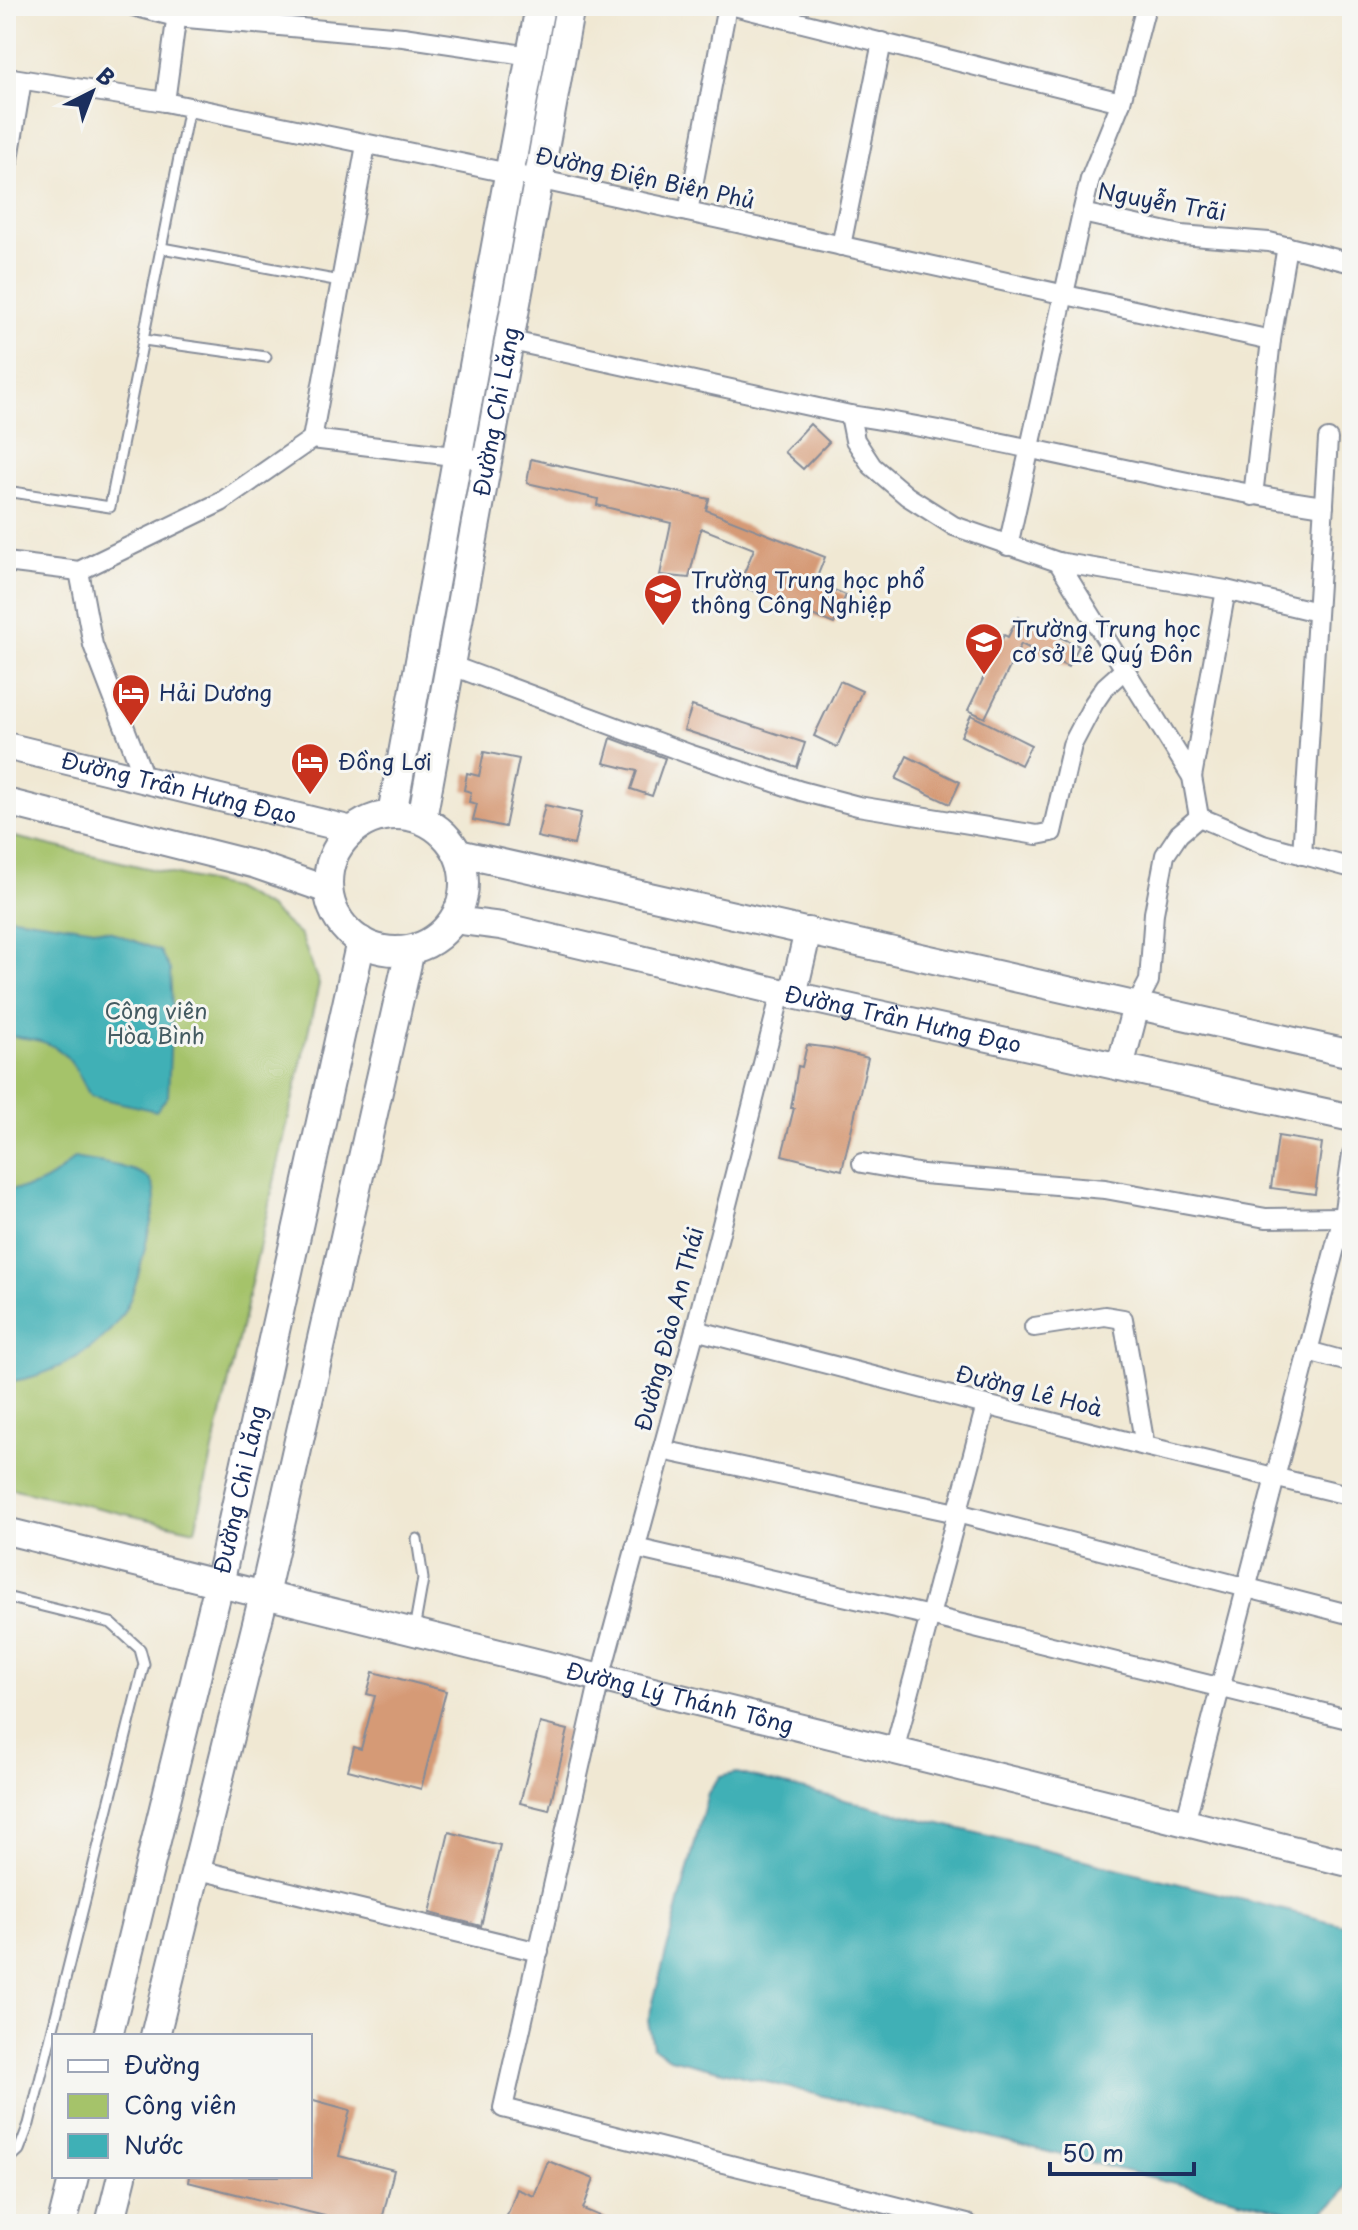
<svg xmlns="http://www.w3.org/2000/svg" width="1358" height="2230" font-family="'Playpen Sans',sans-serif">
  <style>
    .green { fill: #a5c36a; stroke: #607964; stroke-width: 2 }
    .water { fill: #3fb0b6; stroke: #2d708a; stroke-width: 2 }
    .building { fill: #d59a76 }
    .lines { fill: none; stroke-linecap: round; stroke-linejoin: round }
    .lane-casing { stroke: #868c98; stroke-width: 13 }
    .street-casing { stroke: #868c98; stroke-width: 22 }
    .secondary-casing { stroke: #868c98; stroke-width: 30 }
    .primary-casing { stroke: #868c98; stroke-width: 32 }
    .lane { stroke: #fff; stroke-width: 9 }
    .street { stroke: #fff; stroke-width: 18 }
    .secondary { stroke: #fff; stroke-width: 26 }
    .primary { stroke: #fff; stroke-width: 28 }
    .labels { text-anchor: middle; stroke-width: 6; stroke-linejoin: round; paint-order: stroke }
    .street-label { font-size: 22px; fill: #1b2f5e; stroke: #f6f6f2 }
    .poi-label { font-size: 22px; fill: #1b2f5e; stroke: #f6f6f2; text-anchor: start }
    .park-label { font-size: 22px; fill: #445b62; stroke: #f6f6f2 }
  </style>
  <rect width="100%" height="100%" fill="#f6f6f2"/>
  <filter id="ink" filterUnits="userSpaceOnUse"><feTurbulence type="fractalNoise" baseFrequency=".0125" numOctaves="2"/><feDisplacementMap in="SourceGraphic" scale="16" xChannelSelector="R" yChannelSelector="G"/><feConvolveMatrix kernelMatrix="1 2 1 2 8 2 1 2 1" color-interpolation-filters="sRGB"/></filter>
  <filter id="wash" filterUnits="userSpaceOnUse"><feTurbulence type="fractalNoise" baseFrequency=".006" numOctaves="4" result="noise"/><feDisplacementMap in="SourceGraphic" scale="32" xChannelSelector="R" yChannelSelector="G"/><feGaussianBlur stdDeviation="1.8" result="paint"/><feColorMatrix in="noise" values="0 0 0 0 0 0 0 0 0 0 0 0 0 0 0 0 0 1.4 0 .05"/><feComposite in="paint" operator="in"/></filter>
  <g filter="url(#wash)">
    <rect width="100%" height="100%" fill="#f0e8d3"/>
    <polygon class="green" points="6,835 232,888 269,908 301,936 319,984 195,1530 6,1487"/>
    <g class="water">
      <path d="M6,916L109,931L160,951L170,970L172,1007L168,1096L156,1111L90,1096C67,1050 59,1040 6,1036Z"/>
      <path d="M74,1158C92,1162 138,1166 150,1180C160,1194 152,1219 148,1234C143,1257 137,1285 127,1306C106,1348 51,1377 6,1382V1188C33,1193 56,1177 74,1158Z"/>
      <path d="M737,1773L1352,1927V2165C1345,2197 1340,2203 1311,2217L670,2058L653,2047L648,2021L708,1793L720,1777Z"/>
    </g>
    <g id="blocks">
      <g class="building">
        <polygon points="810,424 829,442 803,469 784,452"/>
        <polygon points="531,459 709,499 706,510 825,557 815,582 846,595 834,624 739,585 754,549 701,528 689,578 660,575 671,523 597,505 598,499 527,483"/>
        <polygon points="1018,617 1079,646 1068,667 1021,644 985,718 968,710 1004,635 1008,637"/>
        <polygon points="840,681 862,691 837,747 814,736"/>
        <polygon points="692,706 805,743 797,767 684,730"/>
        <polygon points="971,715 1031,745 1021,765 961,736"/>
        <polygon points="611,738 665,758 652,796 631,789 637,771 604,763"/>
        <polygon points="484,752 519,759 505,827 473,820 477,804 469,802 471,792 464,790 467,773 479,776"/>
        <polygon points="907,756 960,782 950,804 896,779"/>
        <polygon points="545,805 581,813 574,845 537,837"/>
        <polygon points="807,1045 830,1048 868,1058 842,1170 782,1155 794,1108 791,1108 798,1066 802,1067"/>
        <polygon points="1278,1136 1322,1143 1315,1194 1271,1188"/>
        <polygon points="373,1672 446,1691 421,1789 348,1770 354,1747 361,1749 375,1696 367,1694"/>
        <polygon points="540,1723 568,1730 549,1810 520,1803"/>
        <polygon points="449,1832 500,1845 481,1926 430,1913"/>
        <polygon points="310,2099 350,2110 339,2156 394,2170 381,2224 357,2224 188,2182 189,2176 310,2176"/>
        <polygon points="548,2161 594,2179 583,2209 619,2224 504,2224 517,2189 534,2196"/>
      </g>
    </g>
  </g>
  <g filter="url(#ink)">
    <use href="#blocks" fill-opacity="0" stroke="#868c98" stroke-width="2"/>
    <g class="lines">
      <defs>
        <g id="lane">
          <polyline points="162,248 340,281"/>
          <polyline points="144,340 266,357"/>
          <polyline points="6,491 110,507 189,107"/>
          <polyline points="6,1597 111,1623 140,1649 144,1664 29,2124 19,2150 6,2162"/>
          <polyline points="414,1630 423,1579 417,1539"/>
        </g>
        <g id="street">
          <polyline points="133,6 176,17 403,37 531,56"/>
          <polyline points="734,6 1121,102"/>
          <polyline points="1146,6 1121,102 1090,179 1082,213 1181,235 1269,242 1352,263"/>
          <polyline points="6,77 165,102 537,179 1271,340"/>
          <polyline points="165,102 178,6"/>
          <polyline points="6,177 22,80"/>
          <polyline points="688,212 727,6"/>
          <polyline points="841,246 882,42"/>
          <polyline points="507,340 850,415 855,440 872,466 907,496 954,526 1058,562 1192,777 1199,817 1263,844 1352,868"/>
          <path d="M850,415C1009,439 1165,483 1324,506"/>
          <polyline points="312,439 366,145"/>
          <polyline points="1253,496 1271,340 1287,246"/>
          <polyline points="1008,546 1082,213"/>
          <polyline points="6,562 79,571 221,502 312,439 486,460"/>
          <polyline points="1058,562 1226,590 1317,612"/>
          <polyline points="79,571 93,645 145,780"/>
          <polyline points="450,665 689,754 801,791 858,806 1037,835 1052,832 1072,745 1094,703 1105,687 1125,669"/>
          <polyline points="1192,777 1226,590"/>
          <polyline points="1302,855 1328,439"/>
          <polyline points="781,993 695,1330 600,1678 503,2108 967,2224"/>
          <polyline points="1136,1006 1149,981 1154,913 1165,855 1179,834 1199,817"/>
          <polyline points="862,1163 923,1174 1105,1189 1266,1218 1343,1217"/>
          <polyline points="1034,1327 1105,1316 1123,1319 1145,1446"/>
          <polyline points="695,1330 1145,1446 1352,1496"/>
          <polyline points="1308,1351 1352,1363"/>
          <polyline points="662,1450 957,1513 1352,1615"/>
          <polyline points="635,1548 930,1616 1352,1720"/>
          <polyline points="894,1751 986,1405"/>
          <polyline points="1185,1823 1343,1217 1352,1154"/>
          <polyline points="195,1869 539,1952"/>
        </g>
        <g id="secondary">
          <path id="s1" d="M6,746L352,830"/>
          <polyline points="6,802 256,865 328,890"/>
          <polyline points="458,853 1352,1054"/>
          <path id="s2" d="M454,920L501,926L793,995L1352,1118"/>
          <polyline points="793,995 808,931"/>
          <polyline points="1120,1067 1136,1006"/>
          <path id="s3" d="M6,1531L1352,1864"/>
        </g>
        <g id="primary">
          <polyline points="392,814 540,6"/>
          <circle cx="396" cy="883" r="68"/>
          <path id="s4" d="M422,819L570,6"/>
          <path id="s5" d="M108,2036L219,1584L361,941"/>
          <polyline points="155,2036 264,1595 410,950"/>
          <polyline points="62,2224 74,2176"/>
          <polyline points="110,2224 122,2176"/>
        </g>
      </defs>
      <use href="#lane" class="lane-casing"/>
      <use href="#street" class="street-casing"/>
      <use href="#secondary" class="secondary-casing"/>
      <use href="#primary" class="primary-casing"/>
      <use href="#lane" class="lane"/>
      <use href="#street" class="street"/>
      <use href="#secondary" class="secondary"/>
      <use href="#primary" class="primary"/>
    </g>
  </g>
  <defs>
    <symbol id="school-pin" viewBox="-11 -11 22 30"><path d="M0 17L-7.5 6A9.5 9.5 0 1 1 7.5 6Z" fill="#c8321e" stroke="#f6f6f2"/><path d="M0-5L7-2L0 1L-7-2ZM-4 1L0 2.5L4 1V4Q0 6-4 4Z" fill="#fff"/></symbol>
    <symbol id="hotel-pin" viewBox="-11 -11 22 30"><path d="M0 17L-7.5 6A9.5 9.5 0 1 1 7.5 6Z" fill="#c8321e" stroke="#f6f6f2"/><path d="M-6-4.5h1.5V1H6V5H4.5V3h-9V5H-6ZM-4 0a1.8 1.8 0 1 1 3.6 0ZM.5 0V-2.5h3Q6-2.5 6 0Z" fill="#fff"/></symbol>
  </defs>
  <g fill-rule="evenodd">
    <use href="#school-pin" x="641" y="571" width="44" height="60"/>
    <use href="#school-pin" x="962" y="620" width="44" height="60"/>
    <use href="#hotel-pin" x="109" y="671" width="44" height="60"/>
    <use href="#hotel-pin" x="288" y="740" width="44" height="60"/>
  </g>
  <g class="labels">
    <g class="street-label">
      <text transform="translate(645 178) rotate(12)" y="8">Đường Điện Biên Phủ</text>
      <text transform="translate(1162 202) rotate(10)" y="8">Nguyễn Trãi</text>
      <text dy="8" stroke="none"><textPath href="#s4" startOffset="414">Đường Chi Lăng</textPath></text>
      <text dy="8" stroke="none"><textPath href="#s1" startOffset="178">Đường Trần Hưng Đạo</textPath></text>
      <text dy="8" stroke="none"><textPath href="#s2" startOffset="460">Đường Trần Hưng Đạo</textPath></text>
      <text transform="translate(669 1329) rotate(-75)" y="8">Đường Đào An Thái</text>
      <text transform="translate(1029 1391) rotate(14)" y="8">Đường Lê Hoà</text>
      <text dy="8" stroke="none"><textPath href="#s5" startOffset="562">Đường Chi Lăng</textPath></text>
      <text dy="8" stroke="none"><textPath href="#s3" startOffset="694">Đường Lý Thánh Tông</textPath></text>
    </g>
    <g class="poi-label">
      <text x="691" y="588">Trường Trung học phổ<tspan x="691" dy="25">thông Công Nghiệp</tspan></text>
      <text x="1012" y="637">Trường Trung học<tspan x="1012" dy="25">cơ sở Lê Quý Đôn</tspan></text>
      <text x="159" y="701">Hải Dương</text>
      <text x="338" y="770">Đồng Lơi</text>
    </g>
    <g class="park-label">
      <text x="156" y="1019">Công viên<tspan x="156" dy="25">Hòa Bình</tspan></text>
    </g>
  </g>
  <rect width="1358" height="2230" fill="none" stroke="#f6f6f2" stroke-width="32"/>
  <rect x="52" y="2034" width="260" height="144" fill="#f6f6f2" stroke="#9ea6b7" stroke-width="2"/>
  <rect x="68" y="2060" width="40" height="12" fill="#ffffff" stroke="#9ea6b7" stroke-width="2"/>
  <text x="124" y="2074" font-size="24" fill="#1b2f5e">Đường</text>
  <rect x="68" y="2094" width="40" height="24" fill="#a5c36a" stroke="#9ea6b7" stroke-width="2"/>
  <text x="124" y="2114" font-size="24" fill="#1b2f5e">Công viên</text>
  <rect x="68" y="2134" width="40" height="24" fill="#3fb0b6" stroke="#9ea6b7" stroke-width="2"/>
  <text x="124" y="2154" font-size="24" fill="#1b2f5e">Nước</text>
  <g transform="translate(92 92) rotate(42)" stroke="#f6f6f2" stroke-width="6" paint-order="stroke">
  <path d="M0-6L14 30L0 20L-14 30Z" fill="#1b2f5e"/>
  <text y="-12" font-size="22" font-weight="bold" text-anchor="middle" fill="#1b2f5e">B</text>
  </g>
  <path d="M1050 2162v12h144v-12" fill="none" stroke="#1b2f5e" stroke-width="4"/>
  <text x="1062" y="2162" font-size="24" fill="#1b2f5e" stroke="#f6f6f2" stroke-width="6" paint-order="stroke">50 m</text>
</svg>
